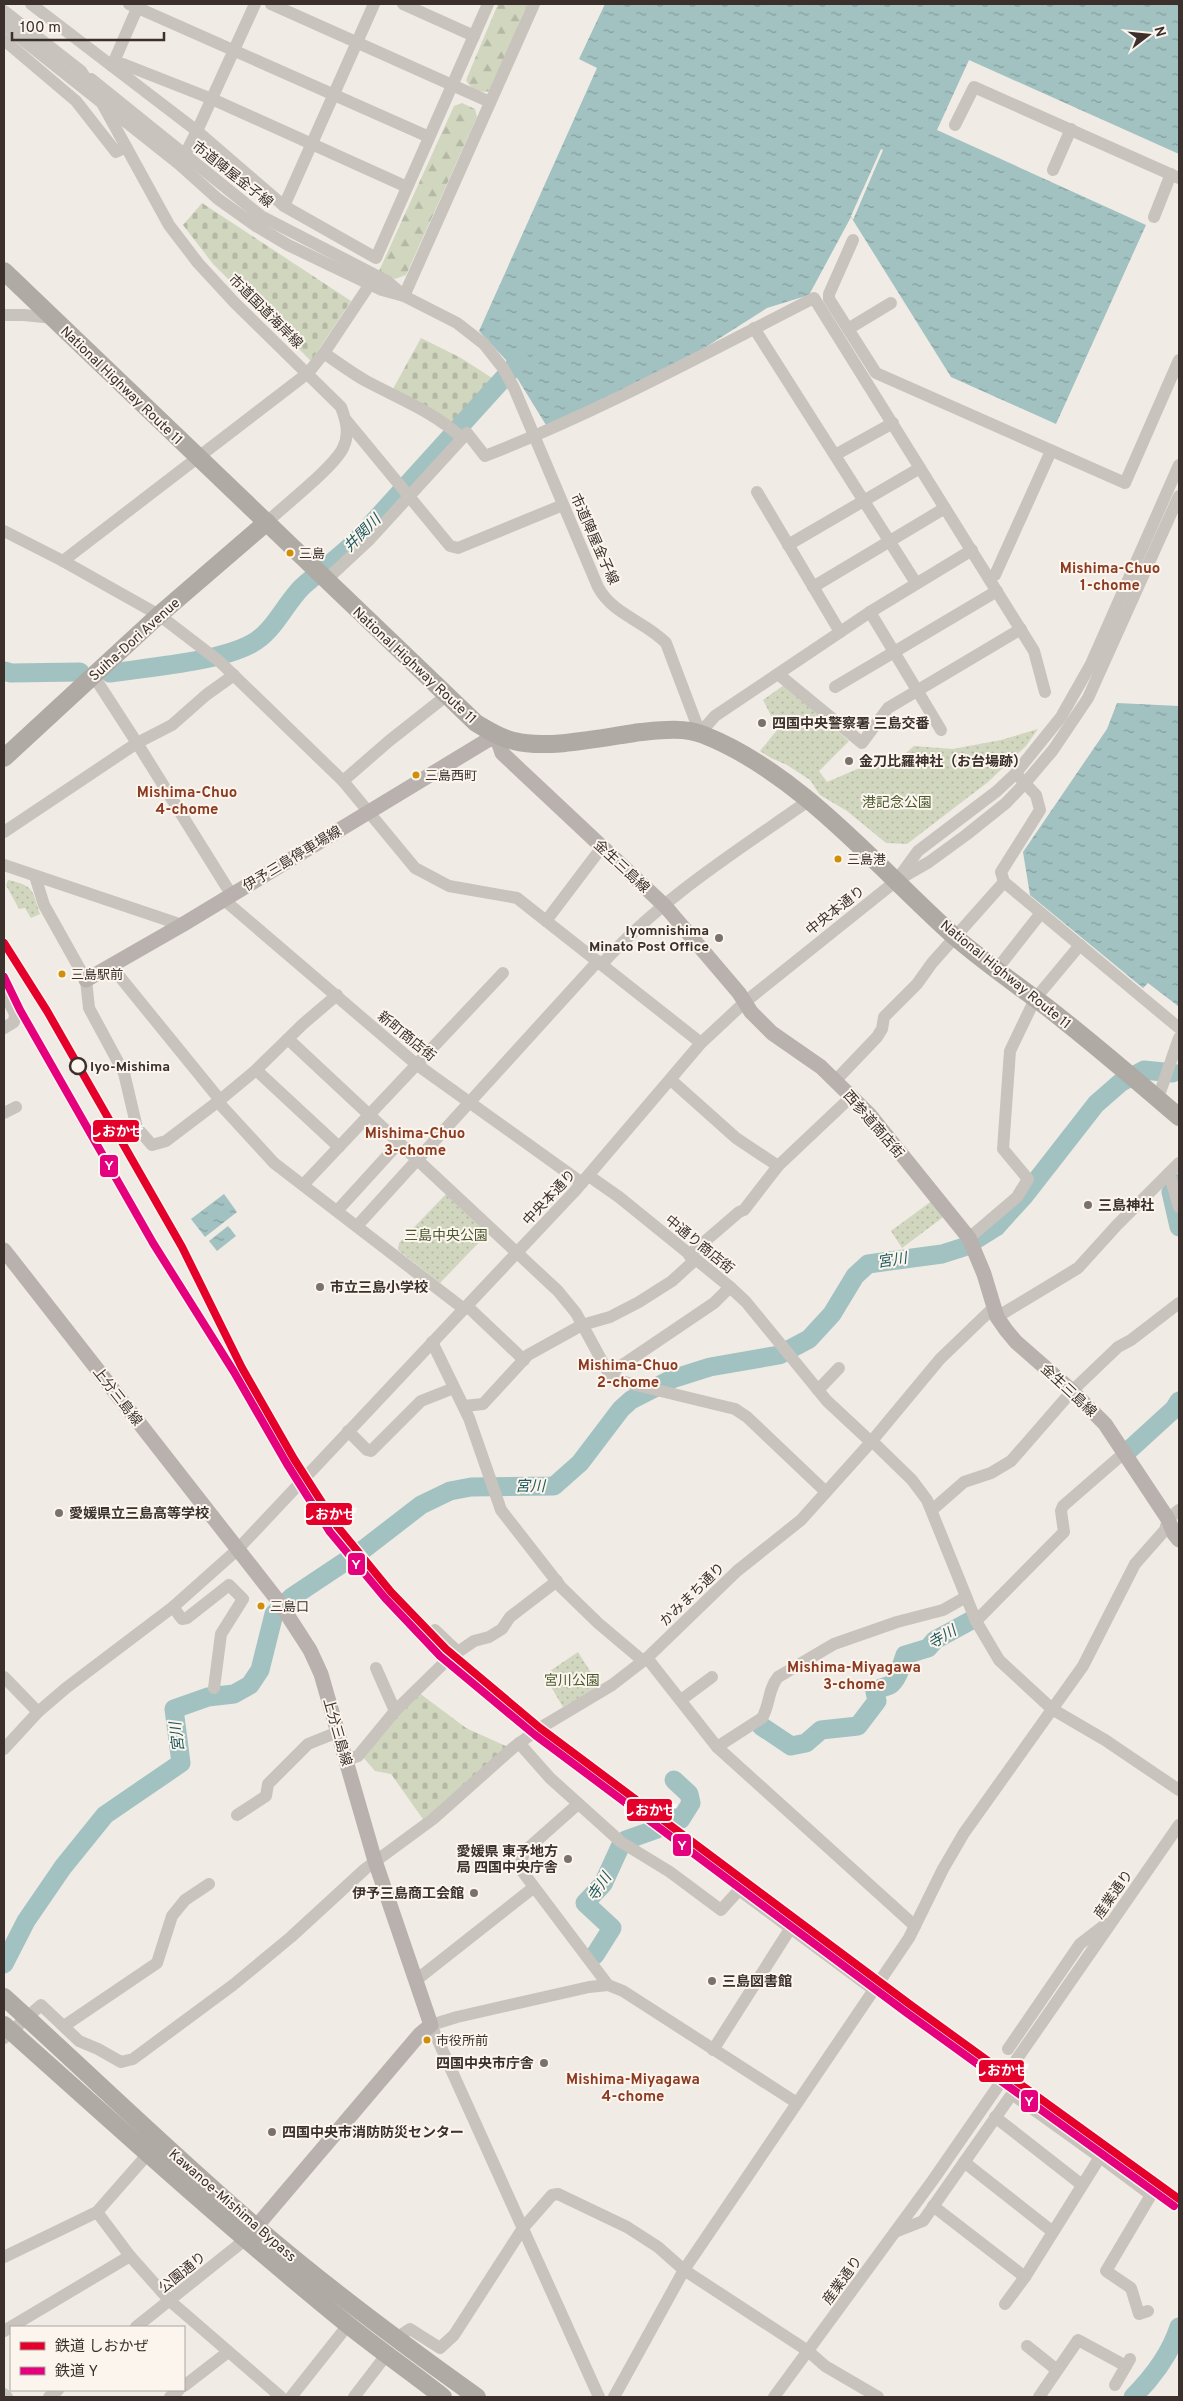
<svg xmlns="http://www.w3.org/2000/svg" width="1183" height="2401" font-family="Overpass,'Noto Sans JP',sans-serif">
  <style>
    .forest { fill: url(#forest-firs) }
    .cemetery { fill: url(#cemetery-stones) }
    .park { fill: url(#park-dots) }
    .water { fill: url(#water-ripples) }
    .pier { fill: #f0ebe5 }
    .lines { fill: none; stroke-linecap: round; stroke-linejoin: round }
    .river { stroke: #a1c2c1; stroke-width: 19 }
    .minor { stroke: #c9c3be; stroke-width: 12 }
    .major { stroke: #b8b1ad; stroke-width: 15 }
    .highway { stroke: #afaaa4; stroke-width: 18 }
    .rail-1-casing { stroke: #fbf5ee; stroke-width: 11 }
    .rail-2-casing { stroke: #fbf5ee; stroke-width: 11 }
    .rail-1 { stroke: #e4002b; stroke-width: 8 }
    .rail-2 { stroke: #e5007d; stroke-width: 8 }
    .bus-dot { fill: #d18e09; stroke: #fbf5ee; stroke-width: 2 }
    .poi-dot { fill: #7a716c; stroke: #fbf5ee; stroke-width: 2 }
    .stop-dot { fill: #fbf5ee; stroke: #3b302b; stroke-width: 2.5 }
    .labels { text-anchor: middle; stroke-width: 4; stroke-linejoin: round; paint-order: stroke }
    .bus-label { font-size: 13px; fill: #3b302b; stroke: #fbf5ee; text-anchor: start }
    .street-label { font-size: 14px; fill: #3b302b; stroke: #fbf5ee }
    .poi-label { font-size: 14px; font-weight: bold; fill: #3b302b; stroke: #fbf5ee; text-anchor: start }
    .park-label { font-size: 14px; fill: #4a5a2e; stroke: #fbf5ee }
    .stop-label { font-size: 14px; font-weight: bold; fill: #3b302b; stroke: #fbf5ee; text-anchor: start }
    .water-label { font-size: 15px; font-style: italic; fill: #1f5a5e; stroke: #fbf5ee }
    .neighbourhood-label { font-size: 15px; font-weight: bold; fill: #8c3b22; stroke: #fbf5ee }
    .line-badge { stroke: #fbf5ee; stroke-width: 2 }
    .badge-label { font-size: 14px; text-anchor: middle; font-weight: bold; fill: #fff }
  </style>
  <defs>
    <pattern id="forest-firs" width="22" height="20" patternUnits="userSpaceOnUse" patternTransform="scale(1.25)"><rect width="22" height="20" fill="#d1d6bf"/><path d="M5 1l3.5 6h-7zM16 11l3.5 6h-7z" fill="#b4b8a4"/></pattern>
    <pattern id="cemetery-stones" width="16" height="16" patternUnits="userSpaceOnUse" patternTransform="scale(1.25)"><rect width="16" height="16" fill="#d1d6bf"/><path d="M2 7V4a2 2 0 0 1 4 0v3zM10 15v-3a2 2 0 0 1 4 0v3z" fill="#b4b8a4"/></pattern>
    <pattern id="park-dots" width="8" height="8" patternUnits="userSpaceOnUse" patternTransform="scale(1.25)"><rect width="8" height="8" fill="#d1d6bf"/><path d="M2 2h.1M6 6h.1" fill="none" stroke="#b4b8a4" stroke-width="1.8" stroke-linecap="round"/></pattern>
    <pattern id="water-ripples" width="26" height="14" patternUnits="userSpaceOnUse" patternTransform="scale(1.25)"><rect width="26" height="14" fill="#a1c2c1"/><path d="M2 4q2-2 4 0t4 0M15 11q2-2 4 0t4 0" fill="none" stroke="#849e9d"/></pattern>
  </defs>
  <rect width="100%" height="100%" fill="#f0ebe5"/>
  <g class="forest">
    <path d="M498,4H527L491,91C480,93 472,91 466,80Z"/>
    <polygon points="462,103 475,109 477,117 406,275 395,279 379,271 454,106"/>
  </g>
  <g class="cemetery">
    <polygon points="202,203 351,301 311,361 213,264 183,225"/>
    <polygon points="421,338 461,358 492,378 453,423 393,389"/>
    <polygon points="418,1692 466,1728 508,1747 425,1822 391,1774 375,1771 362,1756"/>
  </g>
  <g class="park">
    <polygon points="784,685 849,741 819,771 827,782 869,764 893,764 914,746 953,749 1001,740 1038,729 1026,746 988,782 907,844 886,843 847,811 820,795 810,780 787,765 771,758 760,751 778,729 763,700"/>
    <path d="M8,880C35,886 32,890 40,914L31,918L25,908L19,909L6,885Z"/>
    <polygon points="448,1192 489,1232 440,1283 398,1250 399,1243"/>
    <polygon points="933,1200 946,1215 902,1248 891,1231"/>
    <polygon points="578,1652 600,1687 563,1707 544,1675"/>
  </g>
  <g class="water">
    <polygon points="605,4 1179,4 1179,154 969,60 937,130 1146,225 1056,424 951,377 851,217 809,295 767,308 701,350 592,405 546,425 506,360 479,331 597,68 579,59"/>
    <polygon points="1117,703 1179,706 1178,1006 1148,983 1143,988 1030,895 1023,852 1107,729"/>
    <polygon points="224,1194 237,1212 205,1237 191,1219"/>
    <polygon points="228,1226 236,1236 217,1251 209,1241"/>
  </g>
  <polygon class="pier" points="881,149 883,150 853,220 851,216"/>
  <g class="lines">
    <g class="river">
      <polyline points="4,671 11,673 80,672"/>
      <path d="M110,673C150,667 217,662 251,644C274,632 284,605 302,587C320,571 340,557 357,540L520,360"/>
      <polyline points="1179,1183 1171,1192 1179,1227"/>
      <polyline points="1128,1451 1174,1409 1179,1401"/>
      <path d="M761,1726L791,1746L806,1743L821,1730L858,1726L877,1701L875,1692C879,1687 884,1688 890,1685C898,1680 902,1663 905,1655L928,1648L935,1640L970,1621"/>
      <polyline points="668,1816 681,1819 691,1803 689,1794 674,1780"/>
      <polyline points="595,1955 612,1928 585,1903 603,1884 620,1847 626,1840 657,1829"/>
      <polyline points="4,1964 26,1921 63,1867 105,1815 181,1763 174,1709 208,1697 234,1694 250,1685 260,1670 274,1614 292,1597 364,1549 421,1505 450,1491 471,1487 554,1486 580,1463 621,1409 631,1400 672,1379 710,1367 779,1355 809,1339 832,1314 855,1276 868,1264 942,1254 964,1247 996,1227 1025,1195 1096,1104 1120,1083 1144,1070 1173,1073"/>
      <path d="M1133,2397C1153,2377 1170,2355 1179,2327"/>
    </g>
    <g class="minor">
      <polyline points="31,4 112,66 123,64 212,99 407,187"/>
      <polyline points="129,4 429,137"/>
      <polyline points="139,4 112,66 197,131 284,206"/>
      <polyline points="271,4 490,102"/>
      <polyline points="374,4 284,206 376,258 488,4"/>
      <polyline points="403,4 474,36"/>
      <path d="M4,11L81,71L102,103L169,225L198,263L234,302L341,407C346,420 350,434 343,448C333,468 285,505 267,522"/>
      <path d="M4,25L179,164L218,199L256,226L288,245L382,290L404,296L457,323L484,344L503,368L514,388L598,587C613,615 645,621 666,643L700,733"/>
      <polyline points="4,40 76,101 116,152 126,147"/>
      <polyline points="91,79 261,216 387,281 402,294"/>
      <polyline points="955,125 974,87 1179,178"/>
      <polyline points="181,162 197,131 255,4"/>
      <polyline points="1053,170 1071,129"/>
      <polyline points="1154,217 1171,174"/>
      <polyline points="853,240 829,294 829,299 876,373 1125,483 1179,360"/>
      <polyline points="404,296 534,4"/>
      <polyline points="4,315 24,315 53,318"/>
      <polyline points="754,328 916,583"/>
      <polyline points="848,329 891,303"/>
      <path d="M324,353C338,363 352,373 366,381C400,399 434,412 462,438"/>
      <polyline points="346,420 450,546 458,548 563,505"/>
      <polyline points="835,455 893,423"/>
      <polyline points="757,492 840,632"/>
      <polyline points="4,531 63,561 159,615 219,661 343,781 415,868 449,886 517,898 701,1043"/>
      <polyline points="788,545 920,468"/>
      <polyline points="63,561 308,373 324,353 370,284"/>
      <polyline points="989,578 995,575 1051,451"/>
      <path d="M326,580L370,539L467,433L485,456C598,412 706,353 814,298L1034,651L1045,692"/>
      <polyline points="813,587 945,508"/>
      <polyline points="870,612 941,730"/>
      <polyline points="778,674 862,743 888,708 1021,629"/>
      <polyline points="93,675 137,743 231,894"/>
      <polyline points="835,687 997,591"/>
      <polyline points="700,733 715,716 870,612 972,550"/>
      <polyline points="1019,777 1036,795 1040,810 1001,872 1004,882 1179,1028"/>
      <polyline points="343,781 389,741 446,696"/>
      <polyline points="4,832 137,743 172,725 206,695 234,675"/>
      <polyline points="4,865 182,925"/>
      <polyline points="35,876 44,905 86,980 89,1008 124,1073 137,1128 152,1145 166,1141 220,1100 256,1070 303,1024 337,995"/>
      <polyline points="899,877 918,851 997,791 1015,774 1061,717 1091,664 1179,465"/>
      <polyline points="223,899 416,1064 582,1183"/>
      <polyline points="546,921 602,847"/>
      <path d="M602,964C660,899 737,851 808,801"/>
      <polyline points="111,966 220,1100"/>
      <polyline points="997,969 1041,913"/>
      <polyline points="4,992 15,1014 14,1022 4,1028"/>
      <polyline points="288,1039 558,1291 576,1313 609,1374 618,1380 632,1384 735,1409 747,1417 826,1492"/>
      <polyline points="256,1070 339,1147"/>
      <polyline points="671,1080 736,1138 778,1166 744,1210 739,1212 689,1255"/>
      <polyline points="836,1080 877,1037 882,1029 884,1017 917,984 932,963 1004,882"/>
      <polyline points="1158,1098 1179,1038"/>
      <polyline points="218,1102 274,1163 464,1309"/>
      <polyline points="4,1113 16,1107"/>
      <polyline points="778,1166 852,1096"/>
      <polyline points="1169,1173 1179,1207"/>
      <polyline points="589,1176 619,1197 730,1287 746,1302 827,1401 871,1442"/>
      <polyline points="303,1185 503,973"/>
      <polyline points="337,1211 398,1144"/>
      <polyline points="357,1226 598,961"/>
      <polyline points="969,1238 1017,1197 1028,1179 1003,1149 1010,1051 1035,999 1080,945"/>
      <polyline points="467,1306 524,1360"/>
      <polyline points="997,1317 1078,1268 1117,1225 1179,1163"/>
      <polyline points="432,1342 469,1418 501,1510 561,1587 598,1623 643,1661"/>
      <polyline points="609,1374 714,1303 730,1287"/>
      <polyline points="818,1390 839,1368"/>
      <polyline points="464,1406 483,1404 528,1355 582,1325 610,1317 639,1302 672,1281 695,1260"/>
      <polyline points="348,1431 367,1450 371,1451 421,1401 454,1388"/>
      <polyline points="872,1441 912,1480 927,1500 976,1621 999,1660 1052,1709 1105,1740 1179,1790"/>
      <polyline points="932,1510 964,1482 991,1473 1011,1461 1072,1391 1118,1347 1131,1340 1179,1303"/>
      <polyline points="173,1607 182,1619 187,1618 229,1585 243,1599 221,1634 214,1688"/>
      <polyline points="976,1621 1064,1532 1061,1511 1063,1506 1124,1453"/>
      <polyline points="435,1630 458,1652 474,1641 489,1637 502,1629 510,1617 557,1581"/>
      <polyline points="647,1658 717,1747 915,1926"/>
      <polyline points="376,1668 395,1711"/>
      <polyline points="4,1677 38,1712"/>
      <polyline points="681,1700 712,1677"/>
      <polyline points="519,1743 550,1778 621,1842 670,1872 721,1910 739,1890 874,1990"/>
      <path d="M717,1747L762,1718C770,1705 768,1689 778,1677L834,1644L897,1622L943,1610L966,1597"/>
      <polyline points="4,1749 38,1712 66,1688 173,1607 237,1550 574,1192 701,1043 745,1002 896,881 929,862 966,835 1006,803 1025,783 1053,750 1088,698 1179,496"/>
      <polyline points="346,1760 358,1756 395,1711 444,1663"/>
      <polyline points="578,1804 525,1851 521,1862 522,1871 608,1985"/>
      <polyline points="237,1815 266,1796 268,1784 308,1744 338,1732"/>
      <polyline points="415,1981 533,1888"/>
      <polyline points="64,2026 157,1963 172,1916 185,1900 209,1884"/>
      <polyline points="4,2038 41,2005 79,2041 98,2049 121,2062 133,2059 233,1985 291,1937 365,1869 433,1819 514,1747 540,1728 612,1685 647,1658 737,1571 801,1520 871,1442 940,1359 993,1308"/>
      <polyline points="1008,2049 1080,1944 1106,1924"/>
      <polyline points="713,2050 790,1929"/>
      <polyline points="995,2117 1082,2185"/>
      <polyline points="964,2162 1053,2232"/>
      <polyline points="933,2206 1025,2277"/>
      <polyline points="97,2212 130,2256 170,2301 281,2397"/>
      <polyline points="895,2232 923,2221 1012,2094 1100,2157"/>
      <polyline points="4,2257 97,2212 147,2155"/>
      <polyline points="1005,2304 1025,2277 1100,2157 1151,2195 1106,2271 1131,2288 1139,2314 1148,2311"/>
      <polyline points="136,2327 246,2239"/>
      <polyline points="4,2331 130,2256"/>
      <polyline points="395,2339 410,2329 440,2348 454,2335 523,2228 552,2195 558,2194 627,2227 658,2247 684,2270 808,2351 825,2366 878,2397"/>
      <polyline points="1027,2346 1057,2370"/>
      <polyline points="1115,2385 1130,2359"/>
      <polyline points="184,2386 228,2352"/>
      <polyline points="4,2394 7,2397"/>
      <polyline points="49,2397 58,2390"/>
      <polyline points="170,2397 179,2390"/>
      <polyline points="291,2397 348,2325"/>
      <polyline points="354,2397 387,2354"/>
      <polyline points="599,2397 431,2025 457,2017 589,1987 608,1985 623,1991 797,2103"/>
      <polyline points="614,2397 684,2270 909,1938 943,1869 964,1833 1083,1666 1135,1564 1165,1530 1168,1519 1179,1510"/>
      <polyline points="774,2397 933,2180 1179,1825"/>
      <polyline points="1039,2397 1078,2340 1126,2366"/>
    </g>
    <g class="major">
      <polyline points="86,980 182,925 496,735 502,753 665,906 739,993 751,1012 772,1033 821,1067 869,1114 969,1238 984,1274 997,1317 1006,1330 1016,1342 1072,1391 1105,1424 1168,1519 1174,1534 1179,1540"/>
      <polyline points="4,1250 279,1602 310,1650 321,1674 375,1861 431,2025 420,2034 250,2234"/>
    </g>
    <g class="highway">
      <path d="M4,271L476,723C488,730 500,738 514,741C548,750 605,737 641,732C661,730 685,727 704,735C800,773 878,868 954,936C984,962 1017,985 1048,1008C1093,1043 1136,1080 1179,1117"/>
      <polyline points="4,758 159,615 267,522"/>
      <path d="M4,1997C88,2073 169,2152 255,2226C326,2287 401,2343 477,2397"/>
      <path d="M4,2025C117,2126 229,2228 347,2324C378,2349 411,2372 443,2397"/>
    </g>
    <defs>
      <polyline id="rail-1" points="4,943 47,1011 182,1247 242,1368 294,1459 337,1526 391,1592 446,1649 540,1728 912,2006 1179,2199"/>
      <polyline id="rail-2" points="4,977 20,1010 153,1243 234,1372 287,1464 330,1532 385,1598 440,1656 535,1735 907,2013 1174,2206"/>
    </defs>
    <use href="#rail-1" class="rail-1-casing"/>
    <use href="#rail-2" class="rail-2-casing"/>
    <use href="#rail-1" class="rail-1"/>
    <use href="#rail-2" class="rail-2"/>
  </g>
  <g class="bus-dot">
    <circle cx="290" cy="553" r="4.5"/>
    <circle cx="416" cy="775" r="4.5"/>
    <circle cx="838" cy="859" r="4.5"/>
    <circle cx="62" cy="974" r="4.5"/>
    <circle cx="261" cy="1606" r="4.5"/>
    <circle cx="427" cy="2040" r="4.5"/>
  </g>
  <g class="poi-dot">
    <circle cx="762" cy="723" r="5"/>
    <circle cx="849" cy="761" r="5"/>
    <circle cx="719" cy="938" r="5"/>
    <circle cx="1088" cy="1205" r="5"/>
    <circle cx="320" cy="1287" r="5"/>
    <circle cx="59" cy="1513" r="5"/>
    <circle cx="568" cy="1859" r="5"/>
    <circle cx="474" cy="1893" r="5"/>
    <circle cx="712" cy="1981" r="5"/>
    <circle cx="544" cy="2063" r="5"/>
    <circle cx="272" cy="2132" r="5"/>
  </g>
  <circle class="stop-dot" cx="78" cy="1066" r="8"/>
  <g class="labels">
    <g class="bus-label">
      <text x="299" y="558">三島</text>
      <text x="425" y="780">三島西町</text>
      <text x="847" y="864">三島港</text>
      <text x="71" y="979">三島駅前</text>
      <text x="270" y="1611">三島口</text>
      <text x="436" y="2045">市役所前</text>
    </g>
    <g class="street-label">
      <text transform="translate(233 174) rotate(38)" y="5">市道陣屋金子線</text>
      <text transform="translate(266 311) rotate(45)" y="5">市道国道海岸線</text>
      <text transform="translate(122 385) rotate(44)" y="5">National Highway Route 11</text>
      <text transform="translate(595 539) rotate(66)" y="5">市道陣屋金子線</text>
      <text transform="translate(134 639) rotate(-42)" y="5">Suiha-Dori Avenue</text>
      <text transform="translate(415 665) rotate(43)" y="5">National Highway Route 11</text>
      <text transform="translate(292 858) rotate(-31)" y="5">伊予三島停車場線</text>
      <text transform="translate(622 866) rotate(43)" y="5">金生三島線</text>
      <text transform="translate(835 910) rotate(-38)" y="5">中央本通り</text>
      <text transform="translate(1006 974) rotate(39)" y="5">National Highway Route 11</text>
      <text transform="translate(407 1036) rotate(39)" y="5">新町商店街</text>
      <text transform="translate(874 1124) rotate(49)" y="5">西参道商店街</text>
      <text transform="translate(549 1197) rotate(-47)" y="5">中央本通り</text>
      <text transform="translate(700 1244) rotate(39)" y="5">中通り商店街</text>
      <text transform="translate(1069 1390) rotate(43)" y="5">金生三島線</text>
      <text transform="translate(118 1396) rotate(52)" y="5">上分三島線</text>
      <text transform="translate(692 1594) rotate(-44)" y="5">かみまち通り</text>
      <text transform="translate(338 1732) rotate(74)" y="5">上分三島線</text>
      <text transform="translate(1113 1894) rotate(-55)" y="5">産業通り</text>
      <text transform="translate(233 2205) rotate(41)" y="5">Kawanoe-Mishima Bypass</text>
      <text transform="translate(182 2272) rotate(-39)" y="5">公園通り</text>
      <text transform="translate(842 2280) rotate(-54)" y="5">産業通り</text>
    </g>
    <g class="poi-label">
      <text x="772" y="728">四国中央警察署 三島交番</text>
      <text x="859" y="766">金刀比羅神社（お台場跡）</text>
      <text x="709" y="935" text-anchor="end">Iyomnishima<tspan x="709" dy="16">Minato Post Office</tspan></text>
      <text x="1098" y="1210">三島神社</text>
      <text x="330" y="1292">市立三島小学校</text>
      <text x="69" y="1518">愛媛県立三島高等学校</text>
      <text x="558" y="1856" text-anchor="end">愛媛県 東予地方<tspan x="558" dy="16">局 四国中央庁舎</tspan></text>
      <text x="464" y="1898" text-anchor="end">伊予三島商工会館</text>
      <text x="722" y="1986">三島図書館</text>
      <text x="534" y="2068" text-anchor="end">四国中央市庁舎</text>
      <text x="282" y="2137">四国中央市消防防災センター</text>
    </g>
    <g class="park-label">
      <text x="897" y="807">港記念公園</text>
      <text x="446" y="1240">三島中央公園</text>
      <text x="572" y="1685">宮川公園</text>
    </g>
    <g class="stop-label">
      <text x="90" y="1071">Iyo-Mishima</text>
    </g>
    <g class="water-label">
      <text transform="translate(362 533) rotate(-45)" y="5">井関川</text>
      <text transform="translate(892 1260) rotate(-9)" y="5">宮川</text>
      <text x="530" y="1491">宮川</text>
      <text transform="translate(942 1637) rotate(-31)" y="5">寺川</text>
      <text transform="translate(177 1737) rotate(-97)" y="5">宮川</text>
      <text transform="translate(599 1887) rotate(-56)" y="5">寺川</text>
    </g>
    <g class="neighbourhood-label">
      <text x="1110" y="573">Mishima-Chuo<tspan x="1110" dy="17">1-chome</tspan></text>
      <text x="187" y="797">Mishima-Chuo<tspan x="187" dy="17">4-chome</tspan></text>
      <text x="415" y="1138">Mishima-Chuo<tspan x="415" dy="17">3-chome</tspan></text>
      <text x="628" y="1370">Mishima-Chuo<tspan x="628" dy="17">2-chome</tspan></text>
      <text x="854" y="1672">Mishima-Miyagawa<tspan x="854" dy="17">3-chome</tspan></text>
      <text x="633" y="2084">Mishima-Miyagawa<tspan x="633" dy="17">4-chome</tspan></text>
    </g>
  </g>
  <g class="line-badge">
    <rect x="92" y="1119" width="48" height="24" rx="5" fill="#e4002b"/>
    <rect x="99" y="1154" width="20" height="24" rx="5" fill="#e5007d"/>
    <rect x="305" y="1502" width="48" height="24" rx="5" fill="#e4002b"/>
    <rect x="347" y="1552" width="19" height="24" rx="5" fill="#e5007d"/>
    <rect x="626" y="1798" width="47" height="24" rx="5" fill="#e4002b"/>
    <rect x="672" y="1833" width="20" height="24" rx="5" fill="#e5007d"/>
    <rect x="978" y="2059" width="47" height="24" rx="5" fill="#e4002b"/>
    <rect x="1020" y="2089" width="19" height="24" rx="5" fill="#e5007d"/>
  </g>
  <g class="badge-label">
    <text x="116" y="1136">しおかぜ</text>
    <text x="109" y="1170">Y</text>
    <text x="329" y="1519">しおかぜ</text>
    <text x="356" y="1569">Y</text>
    <text x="649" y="1815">しおかぜ</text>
    <text x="682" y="1850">Y</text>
    <text x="1001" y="2075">しおかぜ</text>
    <text x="1029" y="2106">Y</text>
  </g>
  <rect width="1183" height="2401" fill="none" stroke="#3b302b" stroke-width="10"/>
  <rect x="10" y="2326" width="175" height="65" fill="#fbf5ee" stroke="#aea6a0"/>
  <rect x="20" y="2342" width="25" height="8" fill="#e4002b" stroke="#aea6a0"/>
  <text x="55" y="2351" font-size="15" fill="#3b302b">鉄道 しおかぜ</text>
  <rect x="20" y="2367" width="25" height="8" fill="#e5007d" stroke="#aea6a0"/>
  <text x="55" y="2376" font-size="15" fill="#3b302b">鉄道 Y</text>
  <g transform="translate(1148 35) rotate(74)" stroke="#fbf5ee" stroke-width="4" paint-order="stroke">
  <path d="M0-4L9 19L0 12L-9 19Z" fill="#3b302b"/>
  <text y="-8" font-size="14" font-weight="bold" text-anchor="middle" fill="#3b302b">N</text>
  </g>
  <path d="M12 32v8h152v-8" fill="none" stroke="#3b302b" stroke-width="2.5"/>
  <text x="20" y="32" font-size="15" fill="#3b302b" stroke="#fbf5ee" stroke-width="4" paint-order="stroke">100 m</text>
</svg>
